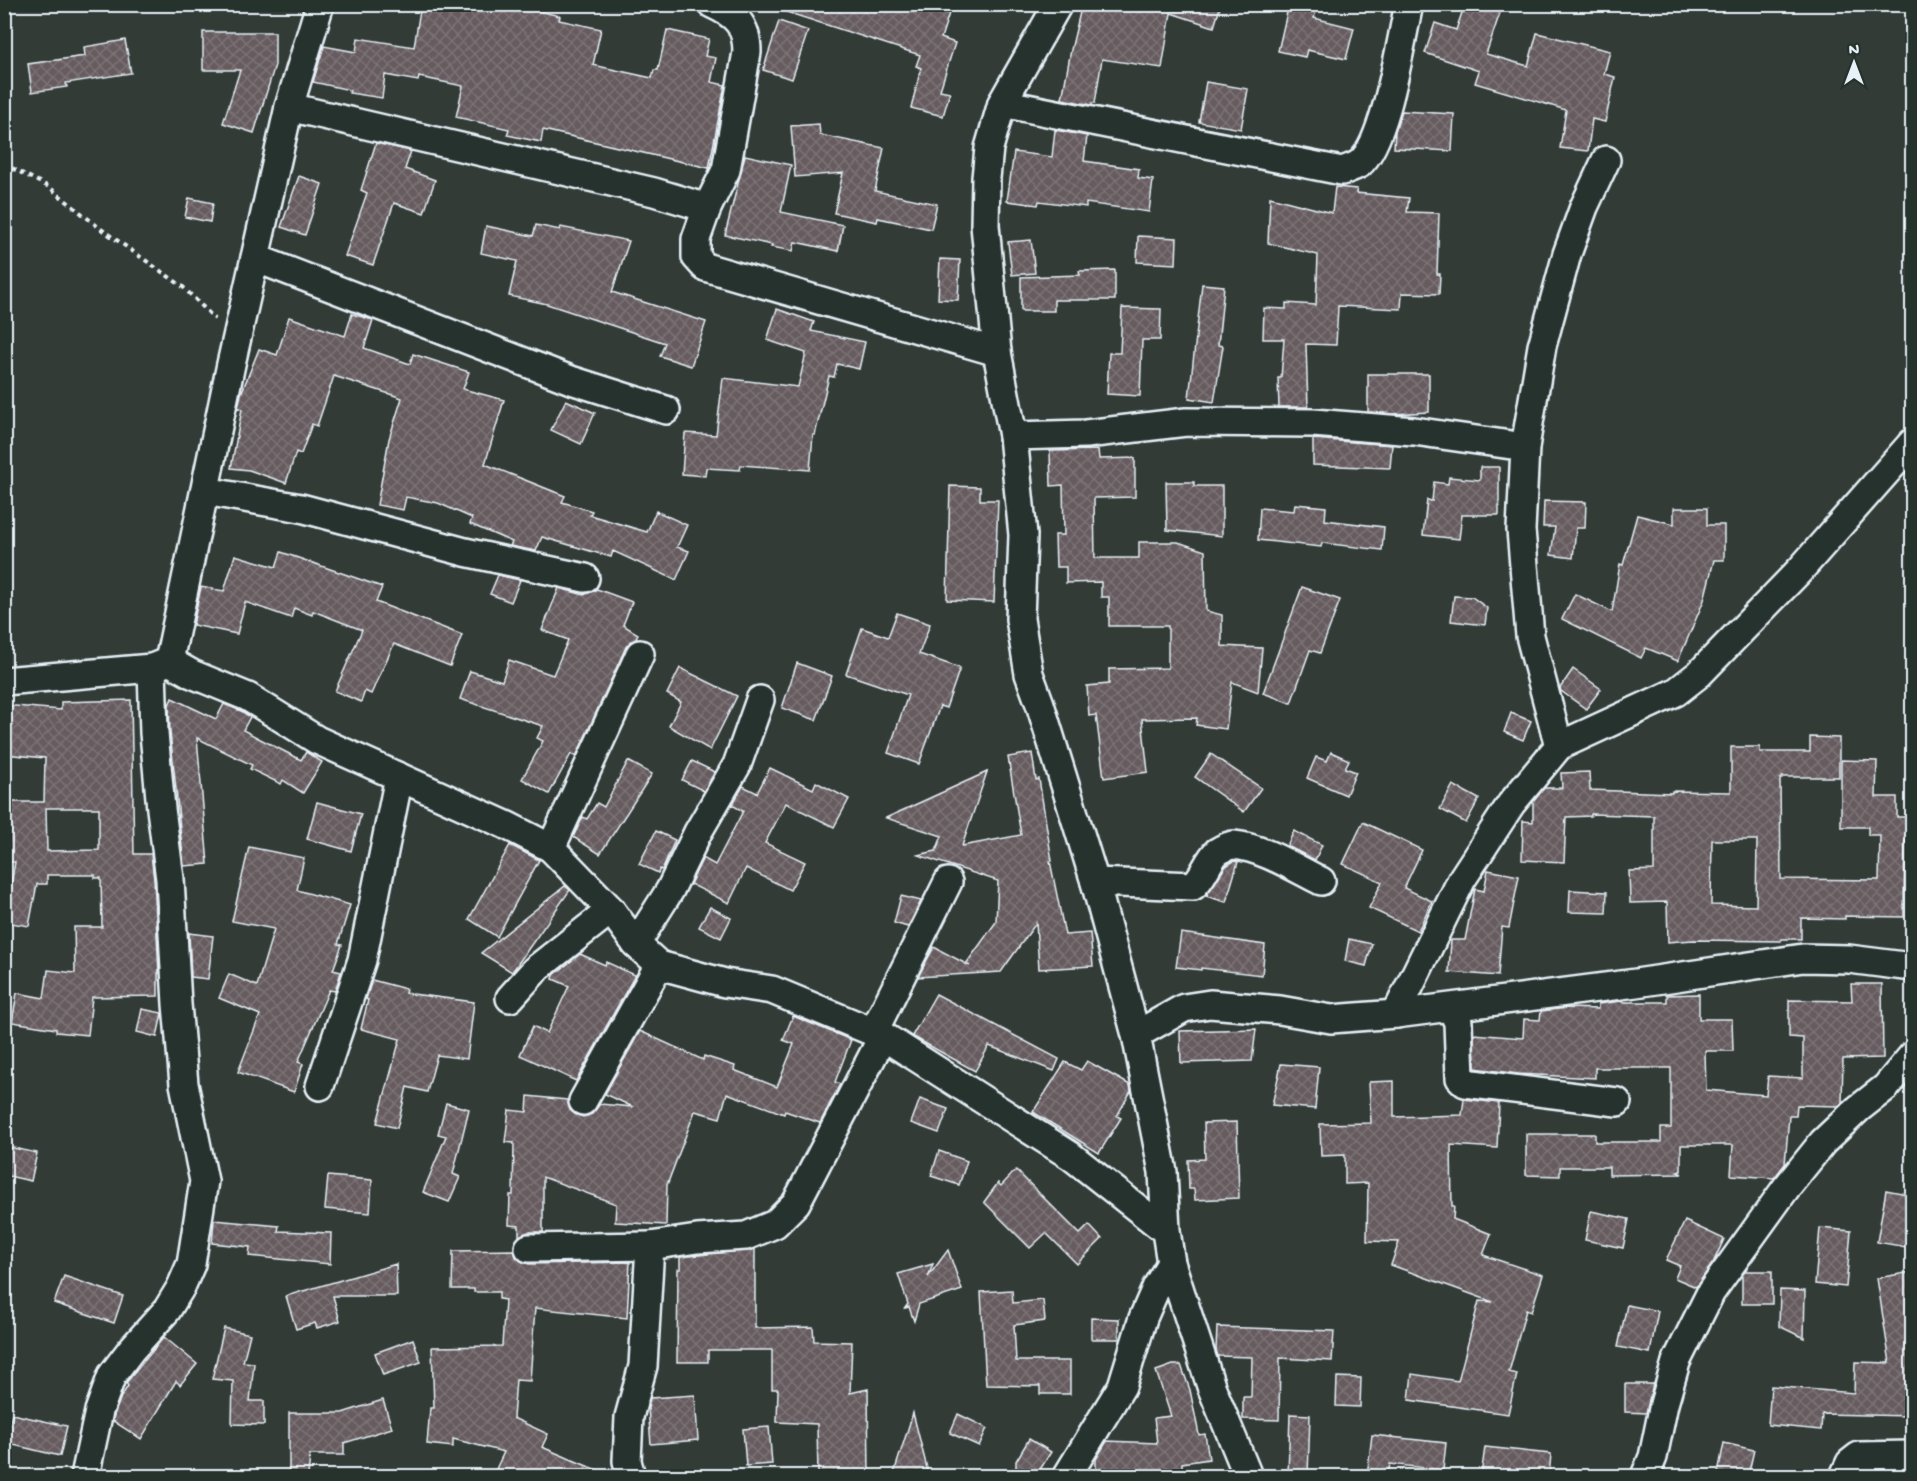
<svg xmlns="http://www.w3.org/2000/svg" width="1917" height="1481" font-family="'Gochi Hand',sans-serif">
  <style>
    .building { fill: url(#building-cross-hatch); stroke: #e8f1f8; stroke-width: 1.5; fill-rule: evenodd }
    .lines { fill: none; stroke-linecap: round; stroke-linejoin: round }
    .minor-casing { stroke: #e8f1f8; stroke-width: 32 }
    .path { stroke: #e8f1f8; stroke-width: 4; stroke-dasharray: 4.5 4.5; stroke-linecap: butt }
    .minor { stroke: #26332d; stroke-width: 27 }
  </style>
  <defs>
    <pattern id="building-cross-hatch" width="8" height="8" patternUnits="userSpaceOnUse" patternTransform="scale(1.5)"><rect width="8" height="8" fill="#665b5e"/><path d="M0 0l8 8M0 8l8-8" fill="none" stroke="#7c7376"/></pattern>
  </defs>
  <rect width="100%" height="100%" fill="#333b37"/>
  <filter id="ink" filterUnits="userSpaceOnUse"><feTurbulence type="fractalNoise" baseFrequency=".0167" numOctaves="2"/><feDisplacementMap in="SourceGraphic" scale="12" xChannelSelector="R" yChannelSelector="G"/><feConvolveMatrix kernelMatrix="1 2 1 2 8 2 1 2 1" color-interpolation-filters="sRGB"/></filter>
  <g filter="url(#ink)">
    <g class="building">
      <path d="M421 4H509L560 16 559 20 601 29 593 65 652 78 654 70H658L667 30 709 39 705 56 716 58 711 82 725 85 709 168 543 130 541 142 507 135 509 129 456 117 463 86 419 77 418 81 385 75 382 98 349 93 350 90 313 82 324 46 356 52 358 38 414 47Z"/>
      <path d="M777 4H952L941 38 955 43 940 90 950 92 943 116 911 108 921 68 916 66 920 55 777 9Z"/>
      <path d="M1082 4H1221L1214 27 1171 13 1162 68 1102 59 1095 103H1092V105L1062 99 1071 50Z"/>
      <path d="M1289 4H1318L1314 18 1354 28 1346 59 1307 50 1305 57 1278 51Z"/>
      <path d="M1465 4H1503L1486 54 1528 66 1537 33 1610 51 1604 74 1615 77 1605 122 1592 119 1588 151 1560 148 1566 110 1475 83 1479 71 1425 53 1435 23 1456 30Z"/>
      <path d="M779 21 808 31 792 79 763 70Z"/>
      <path d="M203 32H275V65L254 133 223 123 240 70H203Z"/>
      <path d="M125 40 131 73 66 83 67 87 32 92 28 64 85 56 84 47Z"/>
      <path d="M1206 82 1248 89 1241 129 1199 122Z"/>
      <path d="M1402 111 1454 114 1452 151 1394 148 1395 131Z"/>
      <path d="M819 124 820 135 884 148 875 191 937 204 931 229 878 218 877 222 834 213 843 173 795 177 791 126Z"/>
      <path d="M1055 130 1087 136 1084 161 1139 169 1138 178 1153 180 1149 212 1086 203V207L1039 201 1038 205 1007 201 1014 152 1052 157Z"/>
      <path d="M376 143 411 151 405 169 435 180 424 213 394 203 373 265 345 256 367 193 361 190Z"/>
      <path d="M745 155 791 165 781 212 843 225 838 251 795 242 793 251 771 247 772 245 725 235Z"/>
      <path d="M299 176 322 184 305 235 281 227Z"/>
      <path d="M1335 187 1357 189 1356 193 1409 198 1407 212 1439 213 1437 274H1440L1439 294 1402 293 1401 309 1338 306 1336 345 1306 344 1308 407H1279L1278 378H1281L1284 339H1263L1264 308 1286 309V303L1316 305 1318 255 1268 243 1270 197 1332 213Z"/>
      <path d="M189 198 213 203 210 222 185 217Z"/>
      <path d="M536 225 560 230 561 227 629 241 612 292 706 322 691 366 660 356 665 343 547 304 509 296 517 261 481 253 486 226 533 236Z"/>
      <path d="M1138 236 1177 238 1176 264 1137 262Z"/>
      <path d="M1031 240 1035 273 1012 275 1008 242Z"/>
      <path d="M940 259 960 260 958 300 938 299Z"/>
      <path d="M1115 270V300H1054V311H1021V277L1080 275 1079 271Z"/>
      <path d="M1202 284 1224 286 1218 345 1223 346 1214 402 1189 398Z"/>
      <path d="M1122 308 1161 309 1160 340H1142L1140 396 1107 394 1109 353H1120Z"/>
      <path d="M777 309 814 322 811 331 865 342 859 369 837 364 834 377 829 376 815 435H813L810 470 741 465 740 470 706 468 705 476 682 474 685 433 716 435 723 378 798 387 806 353 767 340Z"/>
      <path d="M352 314 373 320 364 348 410 364 413 354 469 372 463 389 504 400 485 464 565 496 562 502 592 511 590 515 647 532 656 511 687 525 677 547 689 551 676 580 613 551 611 557 542 537 536 551 510 546 512 542 470 524 472 518 438 503 406 497 403 510 377 505 389 439 402 398 334 376 317 426 312 424 301 454 296 452 286 483 249 470 231 468 242 409 238 408 241 394 259 349 277 355 289 317 345 336Z"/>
      <path d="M1368 374H1429V412L1393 414 1368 412Z"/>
      <path d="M566 400 595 413 581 444 551 430Z"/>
      <path d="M1313 439 1392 445 1390 468 1313 465Z"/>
      <path d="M1098 450 1099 459 1135 458V497L1094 498 1095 558H1139V542H1178L1205 551 1206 611 1222 615V646L1262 648 1258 692 1232 682 1226 729 1196 725 1197 718 1142 719 1148 772 1104 778 1096 715 1089 716 1087 686 1109 684V669L1168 668V626H1109V597H1101V582L1066 583V567H1056L1055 535H1064L1063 485 1051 486 1050 451Z"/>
      <path d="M1480 467H1499V515H1462L1459 539 1423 535 1427 500 1432 501 1434 482 1448 484 1449 477 1480 480Z"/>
      <path d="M1166 482H1194V486H1222V536L1167 530Z"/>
      <path d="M950 486 980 487V500H998L994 602 947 600Z"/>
      <path d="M1544 501 1586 502 1585 528H1576L1573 558 1551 555 1555 527H1543Z"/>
      <path d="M1295 504 1326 507 1325 520 1384 527 1382 550 1322 543 1321 547 1258 540 1260 508 1294 511Z"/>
      <path d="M1674 508H1707V525H1724V560H1714L1704 600 1678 661 1646 648 1641 658 1562 619 1575 594 1612 612 1620 564 1623 565 1637 515 1674 524Z"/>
      <path d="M281 552 382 587 376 602 462 635 450 666 394 644 371 694 365 691 361 702 335 691 362 630 313 611 312 615 294 608 291 618 245 602 237 634 193 625 201 587 224 591 235 555 276 567Z"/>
      <path d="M498 575 520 580 511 602 490 594Z"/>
      <path d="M1302 587 1340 600 1320 653 1310 650 1291 703 1263 693Z"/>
      <path d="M559 588 584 595 597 589 632 602 623 625 638 634 636 639 630 642 626 647 576 757 571 754 549 794 522 779 543 741 537 738 543 726 460 699 470 671 502 681 509 660 553 675 568 640 542 630Z"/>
      <path d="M1454 596 1472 597 1487 608 1485 625 1451 621Z"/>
      <path d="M897 613 930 624 919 654 960 668 946 708 940 706 919 764 888 753 908 695 846 674 862 628 888 637Z"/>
      <path d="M797 663 832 676 816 720 782 708Z"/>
      <path d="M680 668 737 696 710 750 669 726 681 702 667 694Z"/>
      <path d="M1573 669 1601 689 1586 709 1561 691 1560 688Z"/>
      <path d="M172 698 216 719 224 704 241 711 250 717 243 730 301 760 306 752 322 762 303 793 283 780 281 784 250 769 252 765 197 738 208 864 184 866 170 732 169 705Z"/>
      <path d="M131 700 134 854H151L154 880 159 973H158V996L92 997 88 1035 56 1032V1029L12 1022 17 993 44 998 48 970 75 973 74 927H102L101 878H95V875H47V884H37L29 926 4 922 15 862H4V802H44L45 758 4 754V705L61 710V702ZM46 808H99V850L47 851Z"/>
      <path d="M1511 713 1531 721 1523 740 1504 732Z"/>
      <path d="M1810 737 1839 738V777H1782V779H1780L1781 879 1879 880 1880 835H1868V827H1841V760L1877 761 1876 797H1897V817H1912V841H1905L1904 917 1845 916V919L1801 918V939H1781V941L1693 940 1668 942 1667 902 1630 903 1629 871 1654 870V816L1591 814V816L1566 817 1564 862 1522 860 1523 821 1533 822V802L1544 788H1562L1561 773 1589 772 1590 790 1672 793V791L1731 792V747H1760V752H1810ZM1712 840H1757L1756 906 1711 905Z"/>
      <path d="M1331 752 1349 760 1345 768 1356 772 1346 795 1307 778 1316 757 1327 761Z"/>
      <path d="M1032 753 1036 780 1039 779 1052 861H1050L1065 935 1090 933 1093 966 1039 969 1036 923 1001 972 918 977 934 947 970 966 966 964 996 922 998 881 918 855 936 851 942 836 886 818 987 772 962 846 1021 835 1008 757Z"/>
      <path d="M1211 754 1261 788 1244 812 1195 777Z"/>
      <path d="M628 761 652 774 600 854 573 837 583 817 587 819 597 803 604 807Z"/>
      <path d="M692 761 715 772 704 791 682 780Z"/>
      <path d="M770 768 813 789 816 782 849 799 834 827 786 803 765 843 805 862 790 890 746 868 729 903 690 884 703 858 715 865 743 811 732 805 743 786 757 793Z"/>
      <path d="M1453 785 1479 799 1466 823 1440 809Z"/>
      <path d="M317 802 361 814 351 851 307 839Z"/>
      <path d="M1363 822 1422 850 1404 888 1432 901 1418 931 1369 908 1382 882 1343 864Z"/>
      <path d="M656 831 675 840 662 870 660 869 658 873 639 864Z"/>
      <path d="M1294 831 1322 845 1315 860 1287 846Z"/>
      <path d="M510 845 539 860 497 937 469 919Z"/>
      <path d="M249 847 304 858 297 890 350 905 338 944 342 945 333 970 341 972 335 991 329 990 298 1062 303 1064 294 1092 238 1072 260 1015 219 998 229 974 257 986 274 929 232 921Z"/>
      <path d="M1234 861 1238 862 1226 902 1206 896 1226 866Z"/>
      <path d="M1488 870 1519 876 1509 928 1502 927 1498 976 1449 972 1451 940H1465L1475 889 1484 891Z"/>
      <path d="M565 886 570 890 512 972 481 953Z"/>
      <path d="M1570 890 1607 892 1606 913 1569 912Z"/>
      <path d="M901 896 921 901 908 927 894 923Z"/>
      <path d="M710 907 731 918 721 938 699 927Z"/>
      <path d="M189 933 213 936 208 979 191 977Z"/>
      <path d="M1181 933 1265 945 1262 975 1201 968V970L1176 967Z"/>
      <path d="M1349 939 1372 944 1366 966 1345 961Z"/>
      <path d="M580 954 605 965 606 962 635 975 576 1081 520 1055 533 1026 547 1033 569 986 553 979 554 975Z"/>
      <path d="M372 980 406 989 405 993 474 1002 467 1059 437 1055 427 1092 407 1087 397 1128 377 1123 400 1039 361 1029 368 1000 366 999Z"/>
      <path d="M1851 984H1882L1883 1058 1843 1059 1842 1103 1838 1106 1797 1105 1796 1116H1789L1785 1164 1774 1178 1731 1175 1733 1145H1681V1171H1676L1682 1174 1609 1175V1167H1560V1176L1526 1175V1134H1595V1142H1661V1128H1671V1068H1595V1078L1518 1074 1475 1068 1474 1034 1523 1038 1524 1019 1540 1020 1541 1011 1568 1008 1598 1009V1004L1622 1001V1002H1667V995L1699 994V1019H1732L1733 1051H1705L1706 1090 1766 1095 1768 1076 1803 1078V1038L1789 1037V1000L1852 1001Z"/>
      <path d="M936 994 1059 1059 1054 1071 989 1046 975 1071 912 1036Z"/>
      <path d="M142 1009 162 1013 157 1037 137 1032Z"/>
      <path d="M793 1016 851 1040 835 1082 840 1084 820 1123 785 1111 784 1114 727 1093 720 1118 695 1111 667 1185 666 1225 615 1222 616 1204 543 1177V1232H528L519 1237V1226L509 1225 510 1195H513L514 1143 505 1142 509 1110 527 1112 528 1096 567 1100 570 1110 575 1114 583 1117 592 1114 600 1104 633 1107 605 1094 640 1031 703 1060 704 1056 735 1066 734 1070 777 1087 794 1044 783 1040Z"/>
      <path d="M1256 1029 1252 1061 1181 1063 1180 1031Z"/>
      <path d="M1087 1061 1130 1085 1131 1091 1117 1116 1121 1118 1099 1153 1033 1112 1065 1062 1081 1070Z"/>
      <path d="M1281 1064 1319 1067 1315 1109 1272 1105Z"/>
      <path d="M1394 1081V1117L1462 1115 1464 1099 1499 1103 1497 1148 1451 1145 1452 1206H1454L1453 1219 1491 1234 1483 1255 1543 1275 1531 1312 1526 1310 1509 1372 1517 1374 1508 1414 1409 1400 1412 1374 1458 1381 1479 1301 1493 1302 1391 1265 1399 1242 1367 1241 1368 1183 1345 1184V1155L1321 1156 1320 1124 1371 1123 1369 1082Z"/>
      <path d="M920 1099 948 1109 939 1133 911 1123Z"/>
      <path d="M446 1103 469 1109 453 1174 460 1177 449 1202 423 1192 446 1136 438 1134Z"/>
      <path d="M1237 1122 1239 1198 1195 1200 1194 1189H1189L1188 1160 1205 1159 1204 1123Z"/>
      <path d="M4 1146 37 1153 31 1181 4 1175Z"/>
      <path d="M939 1151 967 1161 959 1185 931 1176Z"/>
      <path d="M1016 1170 1080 1234 1089 1225 1102 1239 1077 1264 1046 1233 1030 1248 984 1202 998 1183 1001 1186Z"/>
      <path d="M328 1176 372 1180 370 1213 325 1209Z"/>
      <path d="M1886 1190 1912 1195 1906 1247 1877 1242Z"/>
      <path d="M1591 1211 1629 1219 1623 1248 1585 1240Z"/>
      <path d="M214 1220 279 1226 278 1231 331 1233 330 1264 249 1256 250 1247 212 1243Z"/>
      <path d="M1685 1221 1724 1239 1713 1263 1696 1287 1675 1278 1680 1266 1666 1260Z"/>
      <path d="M1820 1228 1851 1231 1846 1287 1815 1284Z"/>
      <path d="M755 1249V1328L813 1327 814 1341 852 1342 850 1393 868 1389 869 1476H818L817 1424 777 1422 778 1389H772V1350H708V1362H677L678 1269H680V1257Z"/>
      <path d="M514 1250 516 1257 521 1261 529 1264 630 1262 627 1318 535 1308 530 1381 516 1380 513 1418 548 1434 542 1447 611 1476H512L496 1469 504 1452 453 1439V1447L427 1444 430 1408H434L432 1347 502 1346 505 1300 499 1299V1292H474V1289H452L453 1251Z"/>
      <path d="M948 1250 962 1290 919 1304 914 1321 909 1307 905 1308 908 1304 898 1274 933 1264 928 1277Z"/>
      <path d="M396 1264 397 1296H333L340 1321 317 1328 315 1323 296 1329 286 1296Z"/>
      <path d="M1746 1271H1772V1304H1742V1275Z"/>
      <path d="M1912 1272V1416L1822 1414 1821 1430 1768 1425 1771 1386 1854 1393 1855 1362 1890 1363 1877 1278Z"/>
      <path d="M64 1276 123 1296 114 1323 54 1303Z"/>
      <path d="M1012 1290 1013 1303 1043 1300 1045 1321 1014 1325 1016 1361H1070V1394H1040V1386L986 1385 981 1292Z"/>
      <path d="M1780 1290 1805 1291 1804 1338 1779 1326Z"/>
      <path d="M1627 1305 1658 1311 1650 1353 1618 1347Z"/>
      <path d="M1091 1318 1119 1319V1339H1091Z"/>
      <path d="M1217 1327 1334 1331 1332 1361 1280 1358 1279 1420 1243 1419V1397H1251L1252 1357 1218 1356 1216 1350Z"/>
      <path d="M224 1328 250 1334 243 1362 254 1363 250 1401H264V1425L232 1424 233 1381 212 1379Z"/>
      <path d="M164 1337 197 1364 180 1385 176 1381 141 1439 113 1421 114 1415 121 1397 128 1386 126 1383Z"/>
      <path d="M413 1339 421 1362 383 1375 375 1353Z"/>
      <path d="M1173 1365H1181L1190 1390 1199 1435 1205 1434 1209 1459 1182 1463V1476H1096V1459L1107 1441 1157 1443 1154 1418 1171 1416 1156 1371Z"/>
      <path d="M1337 1377 1361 1378 1360 1407 1336 1406Z"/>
      <path d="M1625 1384H1653L1646 1413 1625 1412Z"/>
      <path d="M695 1395 698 1440 651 1444 648 1408 650 1398Z"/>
      <path d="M383 1400 392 1428 344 1443V1455H310L308 1476H289V1413H342Z"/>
      <path d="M913 1413 929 1476H893Z"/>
      <path d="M12 1414 67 1426 60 1456 5 1443Z"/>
      <path d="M958 1414 987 1428 979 1446 950 1433Z"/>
      <path d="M1290 1414 1310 1415 1308 1476H1288Z"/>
      <path d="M769 1427 772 1464 746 1466 743 1429Z"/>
      <path d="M1372 1435 1446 1443 1443 1470 1390 1464 1388 1476H1367Z"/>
      <path d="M1029 1439 1051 1452 1036 1476H1028L1016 1469V1461Z"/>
      <path d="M1724 1443 1754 1450 1748 1476H1735L1718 1473Z"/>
      <path d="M1485 1447 1551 1454 1549 1476H1481Z"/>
    </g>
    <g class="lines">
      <defs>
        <g id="minor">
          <path d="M1058 4 1002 103 989 148 986 178 985 225 997 352 1013 436 1023 535 1020 619 1029 674 1040 704 1095 882 1136 1035 1163 1172 1166 1231 1171 1263 1211 1386 1248 1476"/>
          <path d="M1002 103 1342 171C1347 169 1354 167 1359 164 1386 143 1401 40 1409 4"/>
          <path d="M289 107 654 192 707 208 696 239V257L705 267 997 352"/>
          <path d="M707 208 726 170 747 52C747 25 736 15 712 4"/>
          <path d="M255 258 571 380 666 410"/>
          <path d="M1013 436 1086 434 1186 422 1313 423 1414 431 1525 447"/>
          <path d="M205 491 301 508 465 552 585 578"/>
          <path d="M169 661 231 364 289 107 320 4"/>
          <path d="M4 681 152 668 169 661 192 674 248 697 317 740 506 825 551 848 611 910 636 944 659 965 725 983 772 990 883 1036 1071 1156 1166 1231"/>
          <path d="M1559 746 1530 636 1521 530 1525 447 1542 346 1567 254 1584 207 1606 160"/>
          <path d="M551 848 640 654"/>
          <path d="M1095 882 1193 886C1204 877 1207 862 1217 852 1222 849 1229 845 1234 845 1261 847 1297 869 1321 881"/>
          <path d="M636 944 670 890 698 832 737 765 760 700"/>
          <path d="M510 998 536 969 611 910"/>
          <path d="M1451 1008 1458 1022 1460 1078 1465 1083 1617 1102"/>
          <path d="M1396 1014 1462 879 1511 804 1559 746 1676 692 1699 674 1800 570 1912 443"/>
          <path d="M874 1031 948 882"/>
          <path d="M1136 1035 1184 1008 1210 1004 1280 1010 1331 1019 1396 1014 1636 983 1803 958 1849 959 1912 967"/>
          <path d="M320 1086 362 960 399 777"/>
          <path d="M583 1101 659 965"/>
          <path d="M529 1248 650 1246"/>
          <path d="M85 1476 99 1411 112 1375 131 1350 167 1310 181 1287 191 1264 204 1181 184 1084 177 1004 170 879 161 809 154 733 152 668"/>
          <path d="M631 1476 627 1461 629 1417 643 1366 650 1246 697 1239 746 1236 775 1224 796 1203 883 1036"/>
          <path d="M1067 1476 1122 1386 1143 1318 1156 1288 1171 1263"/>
          <path d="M1645 1476 1653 1457 1664 1404 1676 1362 1711 1292 1786 1188 1823 1142 1858 1109 1886 1087 1912 1056"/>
          <path d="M1844 1476 1850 1463 1859 1456 1912 1455"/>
        </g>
      </defs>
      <use href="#minor" class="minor-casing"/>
      <path class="path" d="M4 164 49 187 101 229 182 286 215 319"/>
      <use href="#minor" class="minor"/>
    </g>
  </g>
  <rect width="1917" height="1481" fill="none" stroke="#26332d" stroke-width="24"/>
  <rect x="12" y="12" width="1893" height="1457" fill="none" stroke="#e8f1f8" stroke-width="2" filter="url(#ink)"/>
  <g transform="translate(1854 63)" stroke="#26332d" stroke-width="4.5" paint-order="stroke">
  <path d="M0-4.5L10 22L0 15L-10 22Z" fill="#e8f1f8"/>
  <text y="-9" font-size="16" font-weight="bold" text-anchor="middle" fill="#e8f1f8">N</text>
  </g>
</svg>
